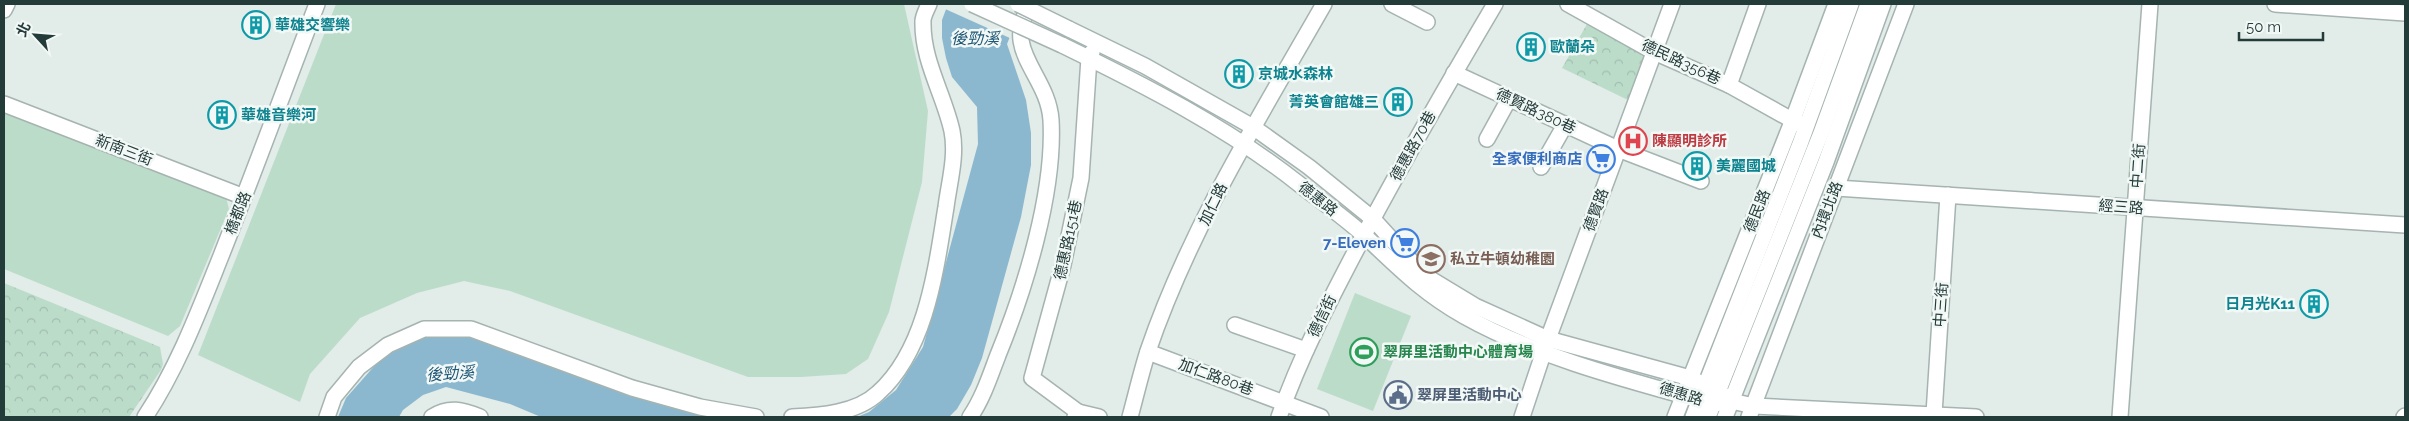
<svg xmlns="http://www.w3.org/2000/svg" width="2409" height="421" font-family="Raleway,'Noto Sans TC',sans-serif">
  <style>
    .green { fill: #bcdcca }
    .forest { fill: url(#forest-crowns) }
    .water { fill: #8cb8cf }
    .pier { fill: #e2ece9 }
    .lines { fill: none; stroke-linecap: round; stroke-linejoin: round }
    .minor-casing { stroke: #a5b4b1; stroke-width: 18 }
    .minor { stroke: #fff; stroke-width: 15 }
    .minor-bridge-casing { stroke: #a5b4b1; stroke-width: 18; stroke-linecap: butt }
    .minor-bridge { stroke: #fff; stroke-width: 15 }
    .labels { text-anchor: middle; stroke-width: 5; stroke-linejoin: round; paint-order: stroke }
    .culture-label { font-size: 15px; font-weight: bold; fill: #0d838f; stroke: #f2f8f6; text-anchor: start }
    .street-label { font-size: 15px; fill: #233c3a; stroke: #f2f8f6 }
    .health-label { font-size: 15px; font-weight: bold; fill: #be3a42; stroke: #f2f8f6; text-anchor: start }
    .shop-label { font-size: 15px; font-weight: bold; fill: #366cbe; stroke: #f2f8f6; text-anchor: end }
    .education-label { font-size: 15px; font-weight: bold; fill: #785e54; stroke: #f2f8f6; text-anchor: start }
    .leisure-label { font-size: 15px; font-weight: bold; fill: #27864d; stroke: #f2f8f6; text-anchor: start }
    .service-label { font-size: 15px; font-weight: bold; fill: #4e5e75; stroke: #f2f8f6; text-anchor: start }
    .water-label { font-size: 16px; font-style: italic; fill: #1f5776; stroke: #f2f8f6 }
  </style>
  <defs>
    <pattern id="forest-crowns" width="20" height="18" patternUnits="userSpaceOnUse" patternTransform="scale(1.25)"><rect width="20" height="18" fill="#bcdcca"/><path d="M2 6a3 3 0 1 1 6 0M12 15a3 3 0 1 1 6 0" fill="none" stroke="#a1beae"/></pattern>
  </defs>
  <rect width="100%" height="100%" fill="#e2ece9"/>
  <g class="green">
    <path d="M336 4H904L928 111 922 182 889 312 868 359 846 374 801 377H748L510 291 464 281 417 293 360 318 310 374 300 402 198 355Z"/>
    <path d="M4 112 226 197 229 209 180 326 168 336 4 269Z"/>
    <path d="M1355 293 1411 316 1373 411 1317 389Z"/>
  </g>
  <g class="forest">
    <path d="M1587 24 1651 55 1632 102 1562 68Z"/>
    <path d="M4 283 160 347 163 364 161 370 129 417H4Z"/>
  </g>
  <g class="water">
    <path d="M948 4H1023L1007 44 1026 100 1031 133V165L1021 217 982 358 971 385 957 409 949 417H857L869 412 896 390 923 347 978 144 977 107 952 77 946 58 942 38V20Z"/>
    <path d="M432 332 477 334 720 417H541L510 404 446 387 423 395 403 410 399 417H338L346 398 385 354Z"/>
  </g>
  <path class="pier" d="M945 4H1025L1012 39 943 8Z"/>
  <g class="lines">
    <defs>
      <g id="minor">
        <path d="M1392 4 1427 22"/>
        <path d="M1568 4 1654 52 1729 85 1801 125"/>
        <path d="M2275 4 2405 13"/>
        <path d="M4 10 7 4"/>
        <path d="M1069 29 1145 66 1253 127 1309 167 1373 219 1413 263 1432 280 1475 306 1548 339 1690 378 1718 391 1731 401"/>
        <path d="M1062 45C1144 85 1227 127 1299 184 1321 201 1344 217 1365 236 1399 268 1422 292 1464 316 1539 358 1631 381 1714 404L1731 401 1754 406 1976 417"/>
        <path d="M1454 73 1618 149 1701 181"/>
        <path d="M1729 85 1758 4"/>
        <path d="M4 104 244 197"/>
        <path d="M1487 139 1509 99"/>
        <path d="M1541 167 1565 125"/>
        <path d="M1836 188 2405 225"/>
        <path d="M1235 325 1306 350"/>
        <path d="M1148 352 1321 417"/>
        <path d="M1078 412 1032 378 1063 265 1081 178 1089 58 1092 52"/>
        <path d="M1934 414 1948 195"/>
        <path d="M145 417C178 367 199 311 221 256 254 172 285 88 317 4"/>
        <path d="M327 417 334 397 359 367 388 345 424 329H471L632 388 700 407 756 417"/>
        <path d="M432 417C449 406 463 410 480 417"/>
        <path d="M792 417C820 416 857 413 878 393 927 349 936 268 946 207 949 183 957 156 952 131 944 94 922 61 923 21 923 16 927 9 929 4"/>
        <path d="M970 417C983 398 990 376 998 355 1025 289 1055 192 1051 120 1048 74 1000 50 1031 4"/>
        <path d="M1075 417 1078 412 1099 417"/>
        <path d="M1130 417C1136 395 1141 373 1148 351 1190 228 1260 116 1324 4"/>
        <path d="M1279 417C1301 354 1333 294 1364 235 1406 157 1450 80 1495 4"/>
        <path d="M1522 417 1548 339 1672 4"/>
        <path d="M1675 417 1792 122 1836 4"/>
        <path d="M1693 417 1800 144 1851 4"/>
        <path d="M1708 417 1821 133 1868 4"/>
        <path d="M1725 417 1826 162 1883 4"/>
        <path d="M1749 417 1906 4"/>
        <path d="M2120 417 2150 4"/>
        <path d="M2404 417 2405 416"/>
      </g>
    </defs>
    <use href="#minor" class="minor-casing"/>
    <use href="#minor" class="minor"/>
    <defs>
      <g id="minor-bridge">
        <path d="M972 4 1062 45"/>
        <path d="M1018 4 1069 29"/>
      </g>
    </defs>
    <use href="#minor-bridge" class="minor-bridge-casing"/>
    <use href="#minor-bridge" class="minor-bridge"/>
  </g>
  <defs>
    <symbol id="building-ring" viewBox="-11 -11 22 22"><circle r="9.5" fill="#f2f8f6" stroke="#0f9aa8" stroke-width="1.5"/><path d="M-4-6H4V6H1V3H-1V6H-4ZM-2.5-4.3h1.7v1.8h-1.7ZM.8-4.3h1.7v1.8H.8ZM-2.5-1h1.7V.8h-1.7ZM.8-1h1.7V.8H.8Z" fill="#0f9aa8"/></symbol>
    <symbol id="hospital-ring" viewBox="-11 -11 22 22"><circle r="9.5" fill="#f2f8f6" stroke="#e0444e" stroke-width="1.5"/><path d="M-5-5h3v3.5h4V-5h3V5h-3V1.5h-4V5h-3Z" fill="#e0444e"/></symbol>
    <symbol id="supermarket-ring" viewBox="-11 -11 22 22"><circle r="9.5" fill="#f2f8f6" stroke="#3f7fe0" stroke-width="1.5"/><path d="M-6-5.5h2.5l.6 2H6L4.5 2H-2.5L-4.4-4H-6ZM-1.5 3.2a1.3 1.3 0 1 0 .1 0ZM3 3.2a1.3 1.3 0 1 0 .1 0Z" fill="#3f7fe0"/></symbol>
    <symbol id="school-ring" viewBox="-11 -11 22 22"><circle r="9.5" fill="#f2f8f6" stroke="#8d6e63" stroke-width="1.5"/><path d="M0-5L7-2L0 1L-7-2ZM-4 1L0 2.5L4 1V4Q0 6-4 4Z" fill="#8d6e63"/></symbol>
    <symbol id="stadium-ring" viewBox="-11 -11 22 22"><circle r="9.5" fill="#f2f8f6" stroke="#2e9e5b" stroke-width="1.5"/><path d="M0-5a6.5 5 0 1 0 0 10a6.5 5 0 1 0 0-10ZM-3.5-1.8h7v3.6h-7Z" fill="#2e9e5b"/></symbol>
    <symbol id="civic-ring" viewBox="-11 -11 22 22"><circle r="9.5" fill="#f2f8f6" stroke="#5c6f8a" stroke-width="1.5"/><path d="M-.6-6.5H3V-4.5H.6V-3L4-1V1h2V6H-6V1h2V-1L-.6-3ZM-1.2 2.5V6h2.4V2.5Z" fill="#5c6f8a"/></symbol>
  </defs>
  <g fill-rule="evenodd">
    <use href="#building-ring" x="240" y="9" width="32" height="32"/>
    <use href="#building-ring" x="1515" y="31" width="32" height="32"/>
    <use href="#building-ring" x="1223" y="58" width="32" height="32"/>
    <use href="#building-ring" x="1382" y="86" width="32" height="32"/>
    <use href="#building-ring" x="206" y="99" width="32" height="32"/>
    <use href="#hospital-ring" x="1617" y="125" width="32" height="32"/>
    <use href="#supermarket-ring" x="1585" y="143" width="32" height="32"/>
    <use href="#building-ring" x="1681" y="150" width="32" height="32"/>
    <use href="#supermarket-ring" x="1389" y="227" width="32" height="32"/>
    <use href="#school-ring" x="1415" y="243" width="32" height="32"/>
    <use href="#building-ring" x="2298" y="288" width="32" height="32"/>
    <use href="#stadium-ring" x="1348" y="336" width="32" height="32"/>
    <use href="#civic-ring" x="1382" y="379" width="32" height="32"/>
  </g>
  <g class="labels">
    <g class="culture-label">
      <text x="275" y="30">華雄交響樂</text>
      <text x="1550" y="52">歐蘭朵</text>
      <text x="1258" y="79">京城水森林</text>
      <text x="1379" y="107" text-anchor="end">菁英會館雄三</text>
      <text x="241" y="120">華雄音樂河</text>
      <text x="1716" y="171">美麗國城</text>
      <text x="2295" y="309" text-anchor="end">日月光K11</text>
    </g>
    <g class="street-label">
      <text transform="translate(1681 62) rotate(25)" y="5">德民路356巷</text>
      <text transform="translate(1536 111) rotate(25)" y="5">德賢路380巷</text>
      <text transform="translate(1413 146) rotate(-61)" y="5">德惠路70巷</text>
      <text transform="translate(124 150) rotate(21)" y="5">新南三街</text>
      <text transform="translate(2138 166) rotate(-86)" y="5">中二街</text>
      <text transform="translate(1318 199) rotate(38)" y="5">德惠路</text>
      <text transform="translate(1213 204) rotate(-64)" y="5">加仁路</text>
      <text transform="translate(2121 207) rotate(4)" y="5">經三路</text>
      <text transform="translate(1596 210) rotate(-70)" y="5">德賢路</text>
      <text transform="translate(1827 210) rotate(-69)" y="5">內環北路</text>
      <text transform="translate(1757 211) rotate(-68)" y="5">德民路</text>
      <text transform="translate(238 213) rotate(-68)" y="5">橋都路</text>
      <text transform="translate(1068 240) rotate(-78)" y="5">德惠路151巷</text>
      <text transform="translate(1941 305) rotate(-86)" y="5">中三街</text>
      <text transform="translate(1322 316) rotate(-64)" y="5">德信街</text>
      <text transform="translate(1216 377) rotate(20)" y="5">加仁路80巷</text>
      <text transform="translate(1681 394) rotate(17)" y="5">德惠路</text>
    </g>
    <g class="health-label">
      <text x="1652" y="146">陳顯明診所</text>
    </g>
    <g class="shop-label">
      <text x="1582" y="164">全家便利商店</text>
      <text x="1386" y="248">7-Eleven</text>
    </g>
    <g class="education-label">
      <text x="1450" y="264">私立牛頓幼稚園</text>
    </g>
    <g class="leisure-label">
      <text x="1383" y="357">翠屏里活動中心體育場</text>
    </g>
    <g class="service-label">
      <text x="1417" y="400">翠屏里活動中心</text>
    </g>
    <g class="water-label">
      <text x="975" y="44">後勁溪</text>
      <text transform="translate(450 373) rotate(-4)" y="6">後勁溪</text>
    </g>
  </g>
  <rect width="2409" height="421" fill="none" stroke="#233c3a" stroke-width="10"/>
  <g transform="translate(35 35) rotate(296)" stroke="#f2f8f6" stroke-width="4" paint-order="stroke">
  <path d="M0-4L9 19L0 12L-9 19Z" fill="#233c3a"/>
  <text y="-8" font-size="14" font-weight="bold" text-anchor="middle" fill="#233c3a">北</text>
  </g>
  <path d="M2239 32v8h84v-8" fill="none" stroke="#233c3a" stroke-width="2.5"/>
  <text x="2246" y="32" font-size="15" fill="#233c3a" stroke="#f2f8f6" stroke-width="4" paint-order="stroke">50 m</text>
</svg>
